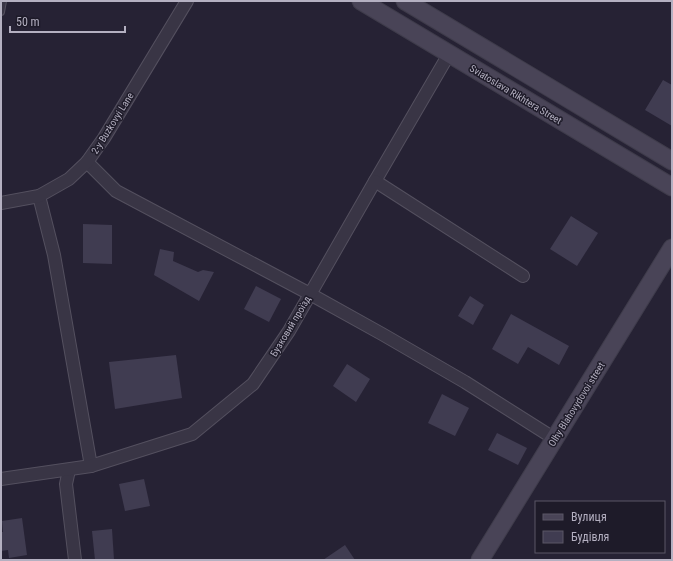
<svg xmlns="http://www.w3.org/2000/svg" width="673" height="561" font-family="'Roboto Condensed',sans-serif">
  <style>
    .building { fill: #403c51 }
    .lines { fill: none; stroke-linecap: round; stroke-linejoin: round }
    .lane-casing { stroke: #54505f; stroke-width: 8 }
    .street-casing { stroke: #54505f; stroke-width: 14 }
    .secondary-casing { stroke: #3f3c4b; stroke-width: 19 }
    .lane { stroke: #393545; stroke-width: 6 }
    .street { stroke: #393545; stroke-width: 12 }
    .secondary { stroke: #494457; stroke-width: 17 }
    .labels { text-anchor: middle; stroke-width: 3; stroke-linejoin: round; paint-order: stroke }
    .street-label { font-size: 10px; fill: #b4b0c1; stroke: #1e1b29 }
  </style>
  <rect width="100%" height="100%" fill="#262234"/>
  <g class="building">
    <path d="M663 80 672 85V126L645 110Z"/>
    <path d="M571 216 598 233 577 266 550 249Z"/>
    <path d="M83 224 112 225V264L83 263Z"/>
    <path d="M160 249 174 252 173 261 198 272 203 270 214 272 199 301 154 275Z"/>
    <path d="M256 286 281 299 269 322 244 309Z"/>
    <path d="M470 296 484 305 473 325 458 316Z"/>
    <path d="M511 314 569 346 559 365 528 347 518 364 492 349Z"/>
    <path d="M176 355 182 398 115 409 109 362Z"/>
    <path d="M347 364 370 379 356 402 333 386Z"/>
    <path d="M442 394 469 408 455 436 428 423Z"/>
    <path d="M497 433 527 448 518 465 488 450Z"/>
    <path d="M144 479 150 506 125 511 119 484Z"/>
    <path d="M22 518 27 555 9 558 8 550 1 551V532H3L2 521Z"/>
    <path d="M112 529 114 560H95L92 531Z"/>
    <path d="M345 545 355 560H323Z"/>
  </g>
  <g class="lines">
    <defs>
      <path id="lane" d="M1 12 3 1"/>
      <g id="street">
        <path d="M87 162 116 191 310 294 382 334 465 382 555 439"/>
        <path d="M375 181 449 54"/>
        <path d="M39 196 54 255 91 466"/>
        <path d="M1 203 39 196 69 179 87 162 104 138 187 1"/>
        <path d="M69 470 66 484 75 560"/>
        <path d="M1 479 91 466 192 434 253 384 289 331 375 181 523 276"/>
      </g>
      <g id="secondary">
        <path d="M361 1 672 187"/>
        <path d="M405 1 672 161"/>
        <path d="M480 560 672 248"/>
      </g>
    </defs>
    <use href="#lane" class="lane-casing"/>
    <use href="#street" class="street-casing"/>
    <use href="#secondary" class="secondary-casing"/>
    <use href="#lane" class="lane"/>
    <use href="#street" class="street"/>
    <use href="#secondary" class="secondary"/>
  </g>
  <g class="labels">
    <g class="street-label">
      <text transform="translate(516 94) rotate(31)" y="4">Sviatoslava Rikhtera Street</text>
      <text transform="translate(112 123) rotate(-58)" y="4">2-y Buzkovyi Lane</text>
      <text transform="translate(290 326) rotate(-59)" y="4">Бузковий проїзд</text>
      <text transform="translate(576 404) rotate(-58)" y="4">Olhy Blahovydovoi street</text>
    </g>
  </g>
  <rect width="673" height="561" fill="none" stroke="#b4b0c1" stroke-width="4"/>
  <rect x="535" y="501" width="130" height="52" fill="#1e1b29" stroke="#5a5766"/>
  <rect x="543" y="514" width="20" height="6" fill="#494457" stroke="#5a5766"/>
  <text x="571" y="521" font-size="12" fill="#b4b0c1">Вулиця</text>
  <rect x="543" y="531" width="20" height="12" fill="#403c51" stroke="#5a5766"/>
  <text x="571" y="541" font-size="12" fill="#b4b0c1">Будівля</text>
  <path d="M10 26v6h115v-6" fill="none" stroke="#b4b0c1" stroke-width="2"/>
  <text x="16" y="26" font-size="12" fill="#b4b0c1" stroke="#1e1b29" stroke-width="3" paint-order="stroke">50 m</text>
</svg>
